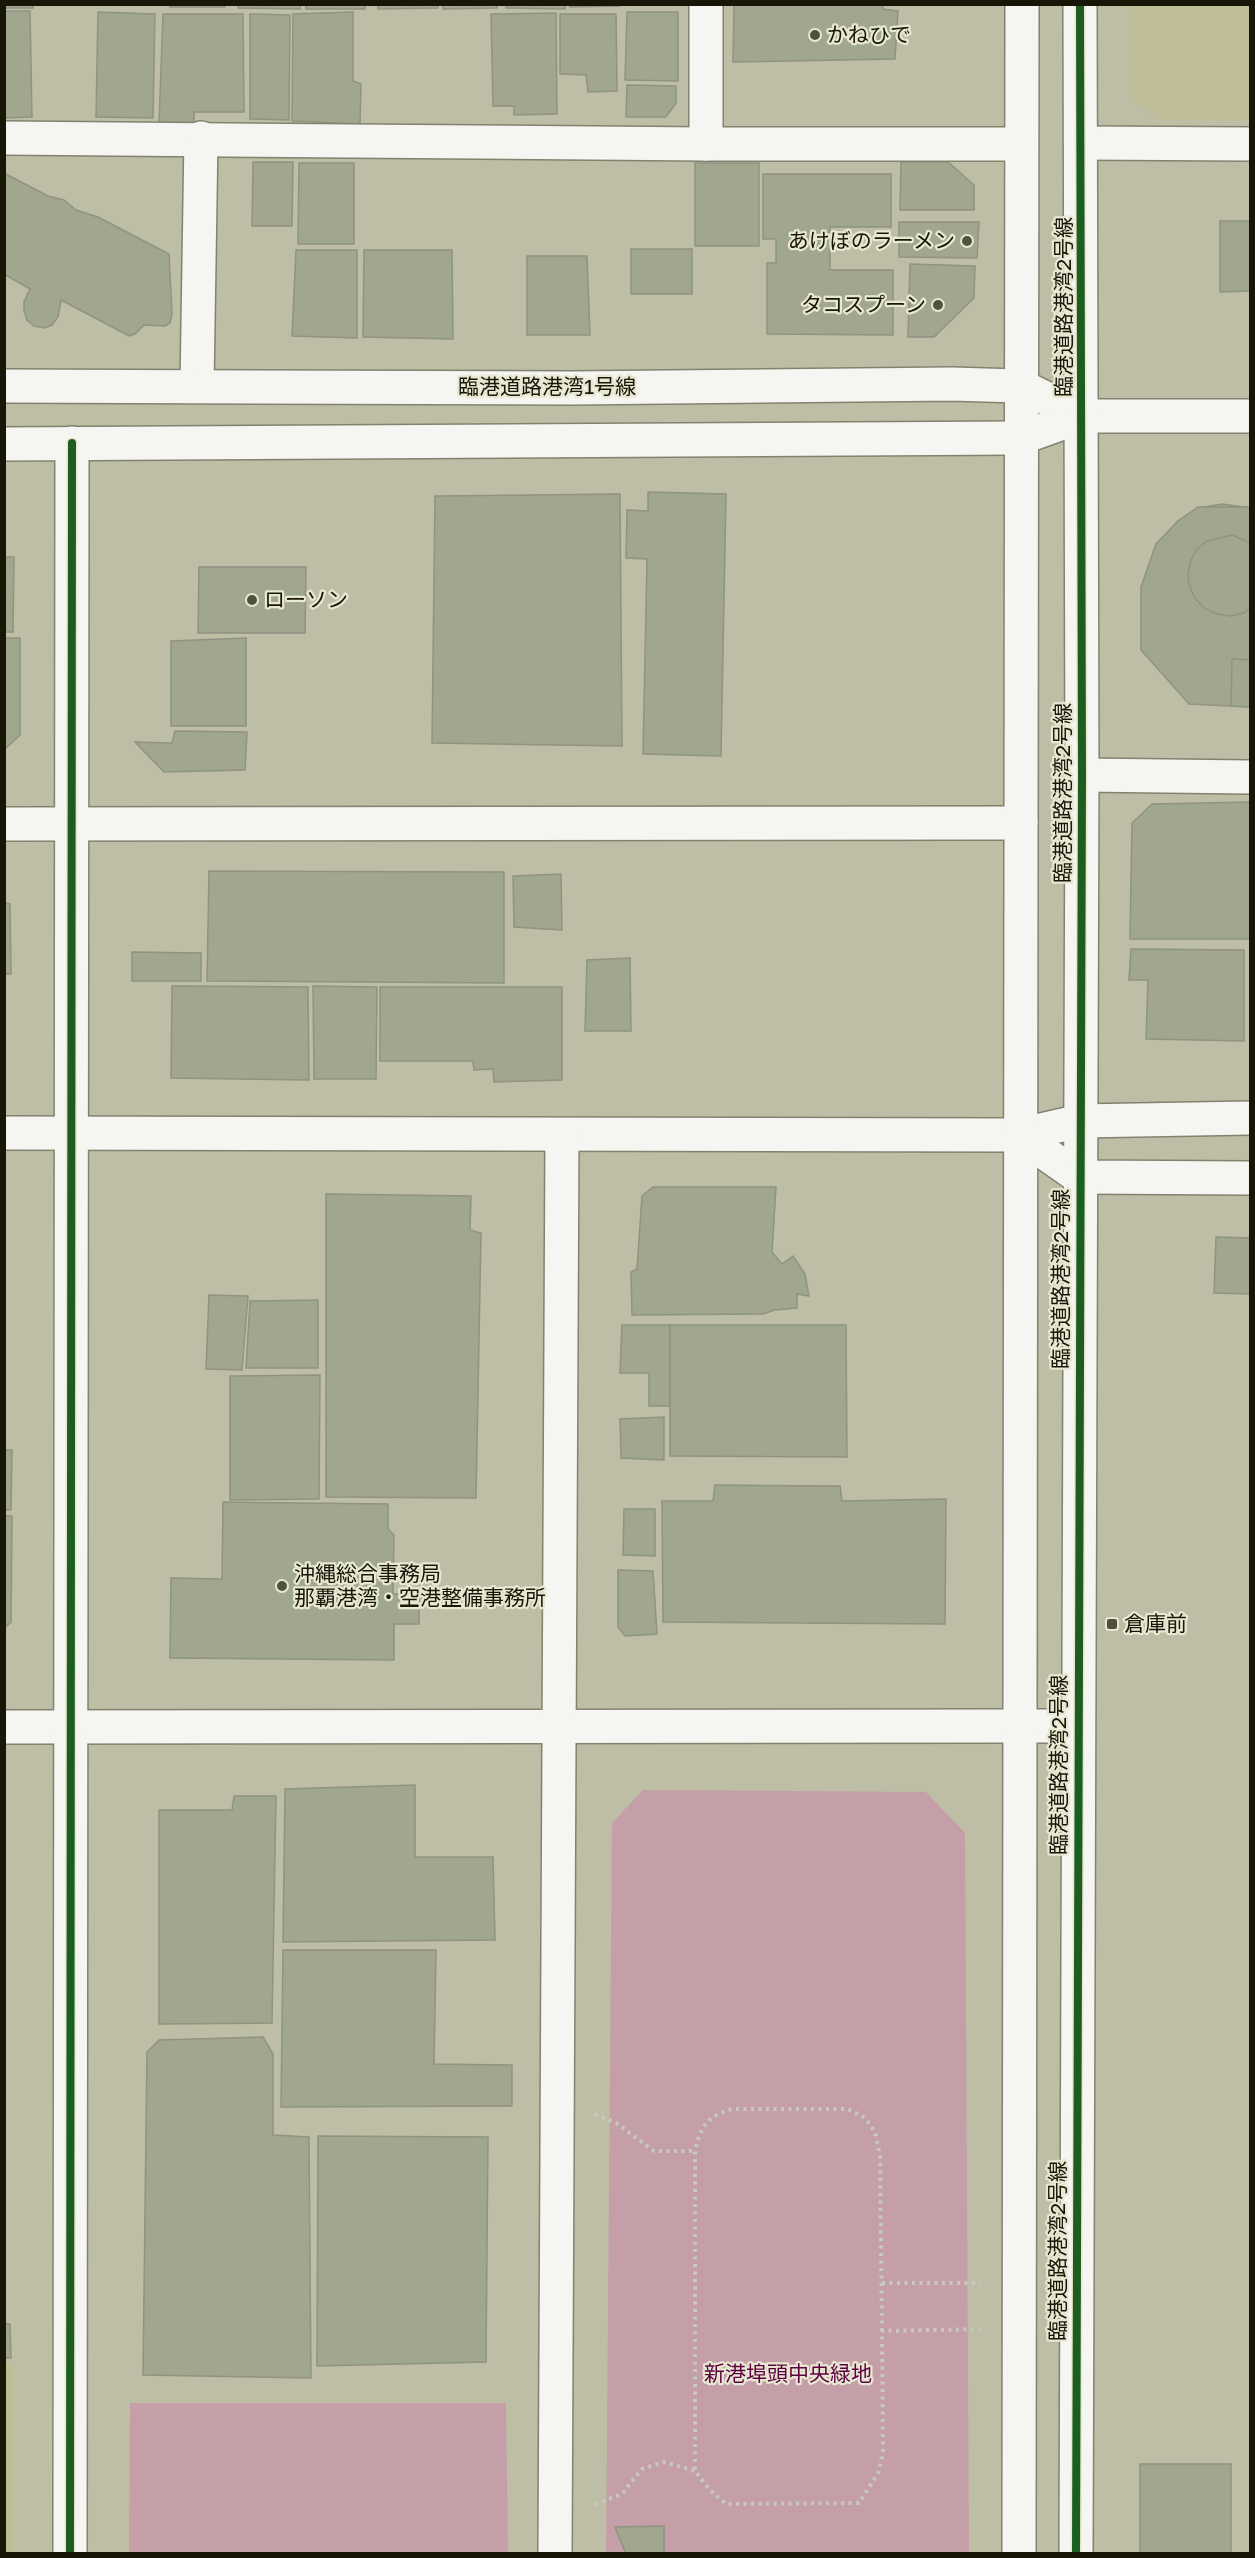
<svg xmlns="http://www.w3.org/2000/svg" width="1255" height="2558" font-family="'Golos Text','Noto Sans JP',sans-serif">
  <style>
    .built { fill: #bebd98 }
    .green { fill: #c49fa8 }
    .building { fill: #a1a68e; stroke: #909382; stroke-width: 1.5 }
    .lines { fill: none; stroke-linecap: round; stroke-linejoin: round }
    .minor-casing { stroke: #82826f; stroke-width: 36 }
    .tertiary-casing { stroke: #82826f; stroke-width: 36 }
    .path { stroke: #c8c8c0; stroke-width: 4; stroke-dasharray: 3 4.5; stroke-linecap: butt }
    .minor { stroke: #f5f5f2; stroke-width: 33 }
    .tertiary { stroke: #f5f5f2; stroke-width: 33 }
    .cycleway-casing { stroke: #e7e7d2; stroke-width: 11 }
    .cycleway { stroke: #1b5e20; stroke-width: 8 }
    .poi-dot { fill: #51513f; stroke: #e7e7d2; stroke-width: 2 }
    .labels { text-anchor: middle; stroke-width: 4.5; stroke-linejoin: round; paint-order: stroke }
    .poi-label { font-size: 21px; fill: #171607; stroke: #e7e7d2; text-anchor: start }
    .street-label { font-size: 21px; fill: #171607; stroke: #e7e7d2 }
    .park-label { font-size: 21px; fill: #5d003f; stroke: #e7e7d2 }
  </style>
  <rect width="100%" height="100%" fill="#bebea7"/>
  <g class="built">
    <path d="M1129 5H1250V120H1159L1130 98Z"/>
    <path d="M4 2365H13V2554L4 2553Z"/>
  </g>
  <g class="green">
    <path d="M643 1790 926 1792 965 1833 969 2553 606 2554 612 1823Z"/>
    <path d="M130 2403H506L508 2553H129Z"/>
  </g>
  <g class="building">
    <rect x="4" y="4" width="29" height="4"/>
    <rect x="170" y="4" width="55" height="3"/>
    <path d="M238 4H300V9L238 8Z"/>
    <rect x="306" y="4" width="59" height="5"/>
    <path d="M378 4H438V8L378 9Z"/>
    <path d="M443 4H497V8L443 9Z"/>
    <path d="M506 4H565V9L506 8Z"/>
    <path d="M570 4H620V6L570 7Z"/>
    <path d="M734 4H883V9L898 11 895 59 733 62Z"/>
    <path d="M4 11H30L32 117 5 118Z"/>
    <path d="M98 12 155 14 153 118 96 117Z"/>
    <path d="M353 12V81L361 84 360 124 292 121 293 14Z"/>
    <path d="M627 12H678V81L625 80Z"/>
    <path d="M556 13 557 114 514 115V106H493L491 14Z"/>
    <path d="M163 14H243L244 112H194V126L159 124Z"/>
    <path d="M250 14 290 15 289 120 250 119Z"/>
    <path d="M560 14H616L617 91 588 92 586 75 560 74Z"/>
    <path d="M627 85 676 86V103L666 117H626Z"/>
    <path d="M253 162H293L292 226H252Z"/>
    <path d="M901 162H948L974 185V210H900Z"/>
    <path d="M299 163H354V244H298Z"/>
    <rect x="695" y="163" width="64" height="83"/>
    <path d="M4 173 48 196 64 200 76 210 98 217 169 254 172 314 170 323 165 326 144 325 135 334 129 336 61 300 58 317 52 325 44 328 34 326 27 320 24 311V302L30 289 4 274Z"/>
    <path d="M763 174H891V227H830V270H893V335L767 334V263H776V239H763Z"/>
    <path d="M1220 221H1250V291L1220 292Z"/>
    <path d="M899 222H979L977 258 899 257Z"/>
    <rect x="631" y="249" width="61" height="45"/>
    <path d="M296 250H357V338L292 336Z"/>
    <path d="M364 250H452L453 339 363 337Z"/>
    <path d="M527 256H587L590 335H527Z"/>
    <path d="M910 264 975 266 974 298 934 337H908Z"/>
    <path d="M648 492 726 494 721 756 643 754 647 559 626 558 627 510 648 511Z"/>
    <path d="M620 494 622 746 432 743 435 496Z"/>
    <path d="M1222 504 1250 508V647L1241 651 1217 652 1193 645 1173 631 1159 611 1152 588 1153 563 1162 540 1178 521 1199 508Z"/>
    <path d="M1198 507H1250V707L1189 704 1141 650V587L1156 544 1178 521Z"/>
    <path d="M1232 535 1250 543V608L1244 613 1231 616 1217 614 1204 608 1195 598 1189 585 1188 573 1191 560 1197 549 1207 541Z"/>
    <path d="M4 557H14L13 632H4Z"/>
    <path d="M199 567H306L305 633H198Z"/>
    <path d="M4 638H20V735L4 750Z"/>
    <path d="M246 638V726H171V641Z"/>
    <path d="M1232 659 1250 660V707L1231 706Z"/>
    <path d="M175 731 247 732 245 770 164 772 135 742 172 743Z"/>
    <path d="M1250 802V939H1130L1132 823 1152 804Z"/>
    <path d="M209 871 504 872V983L207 981Z"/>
    <path d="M561 874 562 930 514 927 513 876Z"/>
    <path d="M4 903 10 904 11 974H4Z"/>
    <path d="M1131 949 1244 950V1041L1146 1039 1148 980H1129Z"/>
    <path d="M132 952 201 953V981H132Z"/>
    <path d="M630 958 631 1031H585L587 960Z"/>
    <path d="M172 986 308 987 309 1080 171 1078Z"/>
    <path d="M313 986 377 987 376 1079H314Z"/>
    <path d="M380 987H562V1080L494 1082 493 1069 474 1070 473 1061H380Z"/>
    <path d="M653 1187H776L772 1252 782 1264 793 1256 805 1274 809 1296 797 1294V1308L775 1310 763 1314 632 1315 631 1272 637 1269 642 1196Z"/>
    <path d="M326 1194 471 1196 470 1230 481 1233 476 1498 326 1497Z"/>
    <path d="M1216 1237 1250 1238V1294L1214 1293Z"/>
    <path d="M209 1295 248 1296 242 1370 206 1369Z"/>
    <path d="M318 1300V1368H246L250 1301Z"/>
    <path d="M622 1325H670V1406H649V1373H620Z"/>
    <path d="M670 1325H846L847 1457 670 1456Z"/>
    <path d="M320 1375 319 1499 230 1500V1376Z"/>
    <path d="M664 1417V1460L621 1458 620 1419Z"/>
    <path d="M4 1450H12L11 1510H4Z"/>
    <path d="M715 1485 840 1486 842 1501 946 1499 945 1624 663 1622 662 1501H713Z"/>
    <path d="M223 1502 388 1504V1529L394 1535 393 1594H419V1624H394V1660L170 1658 171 1578 222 1579Z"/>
    <path d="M624 1509H655V1556L623 1555Z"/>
    <path d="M4 1516H12L11 1622 4 1629Z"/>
    <path d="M618 1570 653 1571 657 1634 625 1636 618 1627Z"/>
    <path d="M415 1785V1857H493L495 1940 283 1942 285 1789Z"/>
    <path d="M234 1796H276L272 2023 159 2024V1810H232Z"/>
    <path d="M283 1950H436L434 2064 512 2065V2106L281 2107Z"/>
    <path d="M263 2037 273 2054V2135L309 2137 311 2378 143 2375 147 2052 159 2040Z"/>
    <path d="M318 2136 488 2137 486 2362 317 2366Z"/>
    <path d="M4 2324H10L11 2358H4Z"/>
    <rect x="1140" y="2464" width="91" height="90"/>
    <path d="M664 2526V2554H626L615 2527Z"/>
  </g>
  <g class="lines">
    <defs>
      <g id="minor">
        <path d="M4 138 706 144H1021"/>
        <path d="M1082 143 1250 144"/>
        <path d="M197 386 201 138"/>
        <path d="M1082 775 1250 777"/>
      </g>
      <g id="tertiary">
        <path d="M706 144V4"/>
        <path d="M4 386 572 388 952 384 1021 386 1082 416"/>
        <path d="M4 444 1021 438 1082 416H1250"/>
        <path d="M4 824 1021 823"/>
        <path d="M4 1133 1019 1135 1080 1121 1250 1118"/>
        <path d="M1019 1135 1079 1177 1250 1178"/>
        <path d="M4 1727 1077 1726"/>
        <path d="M70 2554 72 443"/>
        <path d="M555 2554 562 1135"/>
        <path d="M1019 2554 1022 4"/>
        <path d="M1076 2554 1082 775 1080 4"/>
      </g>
    </defs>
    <use href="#minor" class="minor-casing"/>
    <use href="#tertiary" class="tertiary-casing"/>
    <g class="path">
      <path d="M595 2114 616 2123 654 2151H695"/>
      <path d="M882 2283H981"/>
      <path d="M882 2331 880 2156 875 2132 865 2118 848 2109H732C707 2117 701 2125 695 2151V2471L710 2490 726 2504 859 2503 878 2473 883 2453 882 2331 981 2329"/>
      <path d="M595 2504 622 2494 642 2469 664 2462 695 2471"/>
    </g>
    <use href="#minor" class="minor"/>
    <use href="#tertiary" class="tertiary"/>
    <defs>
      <g id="cycleway">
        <path d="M70 2554 72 443"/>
        <path d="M1076 2554 1082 775 1080 4"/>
      </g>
    </defs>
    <use href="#cycleway" class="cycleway-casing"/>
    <use href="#cycleway" class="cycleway"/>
  </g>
  <g class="poi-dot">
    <circle cx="815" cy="35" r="6"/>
    <circle cx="967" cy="241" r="6"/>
    <circle cx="938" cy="305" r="6"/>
    <circle cx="252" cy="600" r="6"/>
    <circle cx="282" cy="1586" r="6"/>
    <rect x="1106" y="1618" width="12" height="12" rx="3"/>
  </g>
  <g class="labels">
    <g class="poi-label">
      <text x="827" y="42">かねひで</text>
      <text x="955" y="248" text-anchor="end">あけぼのラーメン</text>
      <text x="926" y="312" text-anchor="end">タコスプーン</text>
      <text x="264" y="607">ローソン</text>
      <text x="294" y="1581">沖縄総合事務局<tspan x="294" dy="24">那覇港湾・空港整備事務所</tspan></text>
      <text x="1124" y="1631">倉庫前</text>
    </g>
    <g class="street-label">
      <text transform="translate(1064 307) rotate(-90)" y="7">臨港道路港湾2号線</text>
      <text x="547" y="394">臨港道路港湾1号線</text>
      <text transform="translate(1063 793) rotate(-90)" y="7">臨港道路港湾2号線</text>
      <text transform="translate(1061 1279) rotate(-90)" y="7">臨港道路港湾2号線</text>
      <text transform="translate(1059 1765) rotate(-90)" y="7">臨港道路港湾2号線</text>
      <text transform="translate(1058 2251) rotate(-90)" y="7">臨港道路港湾2号線</text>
    </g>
    <g class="park-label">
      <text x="788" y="2381">新港埠頭中央緑地</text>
    </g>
  </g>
  <rect width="1255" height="2558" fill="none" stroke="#171607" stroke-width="12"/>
</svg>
